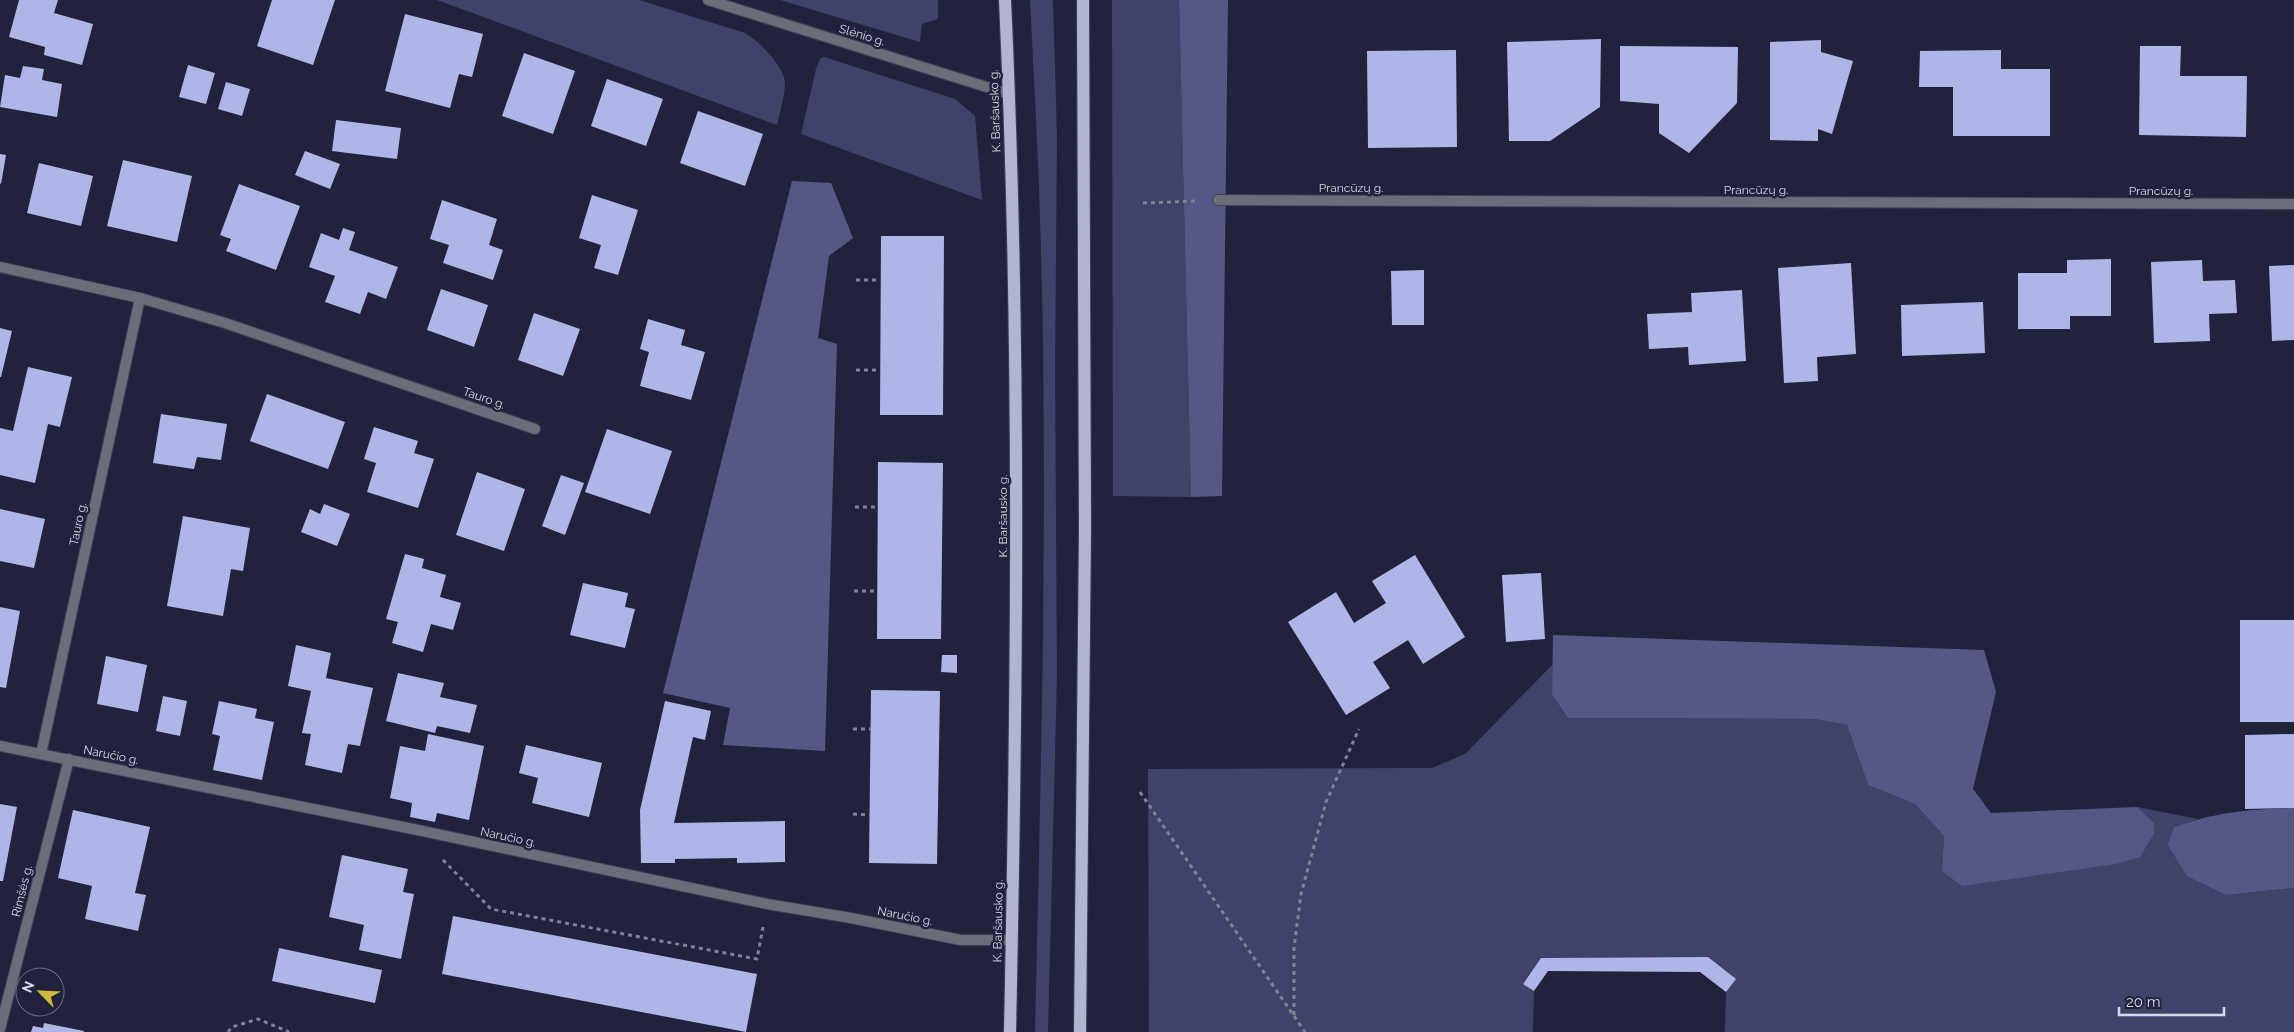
<svg xmlns="http://www.w3.org/2000/svg" width="2294" height="1032" font-family="Raleway,sans-serif">
  <style>
    .green { fill: #404369 }
    .forest { fill: #555885 }
    .building { fill: #afb5e7 }
    .lines { fill: none; stroke-linecap: round; stroke-linejoin: round }
    .minor-casing { stroke: #3e4059; stroke-width: 12 }
    .primary-casing { stroke: #3e4059; stroke-width: 14 }
    .path { stroke: #808298; stroke-width: 3; stroke-dasharray: 4 4; stroke-linecap: butt }
    .minor { stroke: #6b6d7b; stroke-width: 10 }
    .primary { stroke: #b1b5d2; stroke-width: 12 }
    .labels { text-anchor: middle; stroke-width: 5; stroke-linejoin: round; paint-order: stroke }
    .street-label { font-size: 12px; fill: #d7d9eb; stroke: #21233d }
  </style>
  <rect width="100%" height="100%" fill="#21233d"/>
  <g class="green">
    <path d="M437 0H639L745 33C759 41 786 68 785 85 784 98 780 112 777 125Z"/>
    <path d="M780 0H938V19L922 24 920 42Z"/>
    <path d="M1030 0H1053L1057 138 1055 369 1057 675 1048 1032H1035C1041 771 1048 510 1041 249 1039 166 1034 83 1030 0Z"/>
    <path d="M1112 0H1179L1191 497 1113 496Z"/>
    <path d="M824 57 955 99 975 116 982 200 801 134 816 69 820 59Z"/>
    <path d="M1553 664 1552 695 1568 718 1815 719 1847 725 1868 785 1915 804 1944 836 1942 872 2154 823 2137 807 2198 819 2174 827 2226 895 2294 888V1032H1725L1726 992 1708 957 1541 958 1523 983 1534 991 1533 1032H1149L1148 769 1432 768 1465 754Z"/>
  </g>
  <g class="forest">
    <path d="M1179 0H1228L1222 496 1191 497Z"/>
    <path d="M792 181 831 183 853 238 829 256 818 338 837 344 825 751 723 745 730 708 663 693Z"/>
    <path d="M1553 635 1984 650 1996 692 1973 789 1991 813 2137 807 2154 823V833L2140 857 2116 864 1962 886 1942 871 1944 836 1915 804 1868 785 1847 725 1815 719 1568 718 1552 695Z"/>
    <path d="M2294 808V888L2226 895 2187 876 2168 845 2174 827C2216 812 2249 809 2294 808Z"/>
  </g>
  <g class="building">
    <path d="M19 0H58L54 13 93 24 82 65 44 55 45 47 9 37Z"/>
    <path d="M272 0H335L313 65 257 46Z"/>
    <path d="M405 14 483 34 472 77 459 74 450 108 385 91Z"/>
    <path d="M1601 39 1600 107 1550 141H1509L1507 42Z"/>
    <path d="M1821 40V52L1853 61 1832 134 1818 129V141L1770 140V42Z"/>
    <path d="M1620 46 1738 47 1737 103 1689 153 1659 133V104L1620 101Z"/>
    <path d="M2140 46H2181L2180 76H2247L2246 137 2139 135Z"/>
    <path d="M1456 50 1457 147 1368 148 1367 51Z"/>
    <path d="M2001 50V69H2050V136H1953V87H1919L1920 51Z"/>
    <path d="M524 53 575 71 553 134 502 116Z"/>
    <path d="M188 65 215 73 206 104 179 97Z"/>
    <path d="M23 66 44 69 42 80 62 84 57 117 0 107 5 75 20 78Z"/>
    <path d="M607 79 663 99 646 146 591 126Z"/>
    <path d="M226 82 250 89 242 116 218 109Z"/>
    <path d="M698 111 763 134 745 186 680 163Z"/>
    <path d="M336 120 401 128 397 159 332 151Z"/>
    <path d="M305 151 340 164 330 189 295 175Z"/>
    <path d="M0 154 6 155 1 184 0 183Z"/>
    <path d="M123 160 192 176 177 242 107 226Z"/>
    <path d="M39 163 93 176 81 226 27 213Z"/>
    <path d="M239 184 300 206 276 270 226 251 231 239 220 235Z"/>
    <path d="M592 195 638 210 618 275 594 268 601 245 579 238Z"/>
    <path d="M442 200 497 219 489 245 503 250 493 280 443 263 449 245 430 239Z"/>
    <path d="M343 228 355 232 349 250 398 267 386 299 368 292 360 314 325 302 335 276 309 267 321 233 339 240Z"/>
    <path d="M881 236H944L943 415H880Z"/>
    <path d="M2111 259V316H2070V329H2018V273H2067V260Z"/>
    <path d="M2202 260 2203 281 2235 280 2237 313 2209 314 2210 341 2154 343 2151 262Z"/>
    <path d="M1851 263 1856 354 1817 357 1818 381 1784 383 1778 268Z"/>
    <path d="M2294 265V340L2272 341 2269 266Z"/>
    <path d="M1424 270V325H1392L1391 271Z"/>
    <path d="M441 289 488 305 474 347 427 330Z"/>
    <path d="M1742 290 1746 361 1689 365 1688 347 1649 349 1647 314 1692 312 1691 293Z"/>
    <path d="M1983 302 1985 353 1902 356 1901 305Z"/>
    <path d="M534 313 580 329 563 376 518 360Z"/>
    <path d="M648 319 685 330 681 345 705 352 691 400 640 386 649 352 640 349Z"/>
    <path d="M0 328 12 331 1 377H0Z"/>
    <path d="M28 367 72 377 60 427 48 424 35 483 0 475V428L13 431Z"/>
    <path d="M267 394 345 422 328 469 250 441Z"/>
    <path d="M161 414 227 424 221 460 197 457 194 469 153 463Z"/>
    <path d="M374 427 418 441 414 453 434 459 418 508 367 492 376 463 364 459Z"/>
    <path d="M607 429 672 451 650 514 585 492Z"/>
    <path d="M878 462 943 463 941 639H877Z"/>
    <path d="M477 472 525 489 504 551 456 535Z"/>
    <path d="M561 475 584 483 565 535 542 526Z"/>
    <path d="M324 504 350 514 337 546 301 532 310 509 320 514Z"/>
    <path d="M0 509 45 519 34 568 0 561Z"/>
    <path d="M183 516 250 528 243 571 231 569 223 616 167 606Z"/>
    <path d="M405 554 424 559 422 568 446 575 440 597 461 603 453 630 431 624 423 652 392 643 398 622 386 619Z"/>
    <path d="M1415 555 1465 637 1423 664 1408 640 1373 662 1390 688 1346 715 1288 622 1336 592 1354 623 1386 603 1372 581Z"/>
    <path d="M1541 573 1545 639 1506 642 1502 575Z"/>
    <path d="M583 583 628 593 625 607 635 609 625 648 570 635Z"/>
    <path d="M0 607 20 611 6 688 0 687Z"/>
    <rect x="2240" y="620" width="54" height="102"/>
    <path d="M296 645 331 653 326 678 373 688 360 746 348 744 342 773 305 765 311 734 302 733 311 691 288 686Z"/>
    <path d="M942 655H957V673L941 672Z"/>
    <path d="M106 656 147 665 138 712 97 704Z"/>
    <path d="M398 673 444 683 440 697 477 705 470 733 437 726 435 733 386 721Z"/>
    <path d="M871 690 940 691 937 864 869 863Z"/>
    <path d="M163 696 187 701 180 736 156 731Z"/>
    <path d="M219 701 257 709 255 718 274 722 262 780 213 770 220 736 212 734Z"/>
    <path d="M665 701 711 711 705 740 693 737 674 823 785 821V862L737 863V858L675 859V863H641L640 810Z"/>
    <path d="M428 734 484 746 469 820 437 813 435 822 410 817 412 803 390 798 400 746 425 751Z"/>
    <path d="M2294 734V808L2245 809V735Z"/>
    <path d="M526 745 602 763 589 817 532 803 538 778 519 773Z"/>
    <path d="M0 804 17 807 3 881H0Z"/>
    <path d="M73 810 150 827 135 893 146 895 138 931 85 919 92 886 58 878Z"/>
    <path d="M342 855 408 869 403 892 414 894 401 959 359 950 364 925 329 917Z"/>
    <path d="M453 916 757 974 746 1032 442 974Z"/>
    <path d="M279 948 382 970 375 1003 272 981Z"/>
    <path d="M1708 957 1736 979 1726 992 1700 972 1548 971 1534 991 1523 984 1541 958Z"/>
    <path d="M44 1023 84 1031V1032H31L33 1026 43 1028Z"/>
  </g>
  <g class="lines">
    <defs>
      <g id="minor">
        <path d="M708 0 1009 94"/>
        <path d="M1218 200 2294 204"/>
        <path d="M0 267 140 298 225 323 535 429"/>
        <path d="M0 746 413 829 767 904 851 918 961 940H1012"/>
        <path d="M41 754 140 298"/>
        <path d="M0 1029 69 759"/>
      </g>
      <g id="primary">
        <path d="M1005 0C1021 344 1017 688 1010 1032"/>
        <path d="M1080 1032 1085 529 1083 0"/>
      </g>
    </defs>
    <use href="#minor" class="minor-casing"/>
    <use href="#primary" class="primary-casing"/>
    <g class="path">
      <path d="M1143 203 1197 201"/>
      <path d="M856 280H880"/>
      <path d="M856 370H880"/>
      <path d="M855 507H878"/>
      <path d="M854 591H877"/>
      <path d="M853 729H871"/>
      <path d="M1140 792 1305 1032"/>
      <path d="M853 814 870 815"/>
      <path d="M443 860 491 909 757 959 763 927"/>
      <path d="M1294 1015V948L1301 894 1326 802 1359 729"/>
      <path d="M228 1032 232 1027 258 1019 289 1032"/>
    </g>
    <use href="#minor" class="minor"/>
    <use href="#primary" class="primary"/>
  </g>
  <g class="labels">
    <g class="street-label">
      <text transform="translate(862 35) rotate(17)" y="4">Slėnio g.</text>
      <text transform="translate(995 111) rotate(-92)" y="4">K. Baršausko g.</text>
      <text x="1351" y="192">Prancūzų g.</text>
      <text x="1756" y="194">Prancūzų g.</text>
      <text x="2161" y="195">Prancūzų g.</text>
      <text transform="translate(484 398) rotate(19)" y="4">Tauro g.</text>
      <text transform="translate(1003 516) rotate(-90)" y="4">K. Baršausko g.</text>
      <text transform="translate(78 524) rotate(-78)" y="4">Tauro g.</text>
      <text transform="translate(111 755) rotate(11)" y="4">Naručio g.</text>
      <text transform="translate(508 837) rotate(12)" y="4">Naručio g.</text>
      <text transform="translate(22 891) rotate(-76)" y="4">Rimšės g.</text>
      <text transform="translate(905 916) rotate(11)" y="4">Naručio g.</text>
      <text transform="translate(998 921) rotate(-89)" y="4">K. Baršausko g.</text>
    </g>
  </g>
  <g transform="translate(40 992) rotate(294)"><circle r="24" fill="#21233d" stroke="#6a6c83"/>
  <path d="M0-4L9 19L0 12L-9 19Z" fill="#ceb938"/>
  <text y="-8" font-size="14" font-weight="bold" text-anchor="middle" fill="#d7d9eb">N</text>
  </g>
  <path d="M2119 1007v8h105v-8" fill="none" stroke="#d7d9eb" stroke-width="2.5"/>
  <text x="2126" y="1007" font-size="15" fill="#d7d9eb" stroke="#21233d" stroke-width="4" paint-order="stroke">20 m</text>
</svg>
